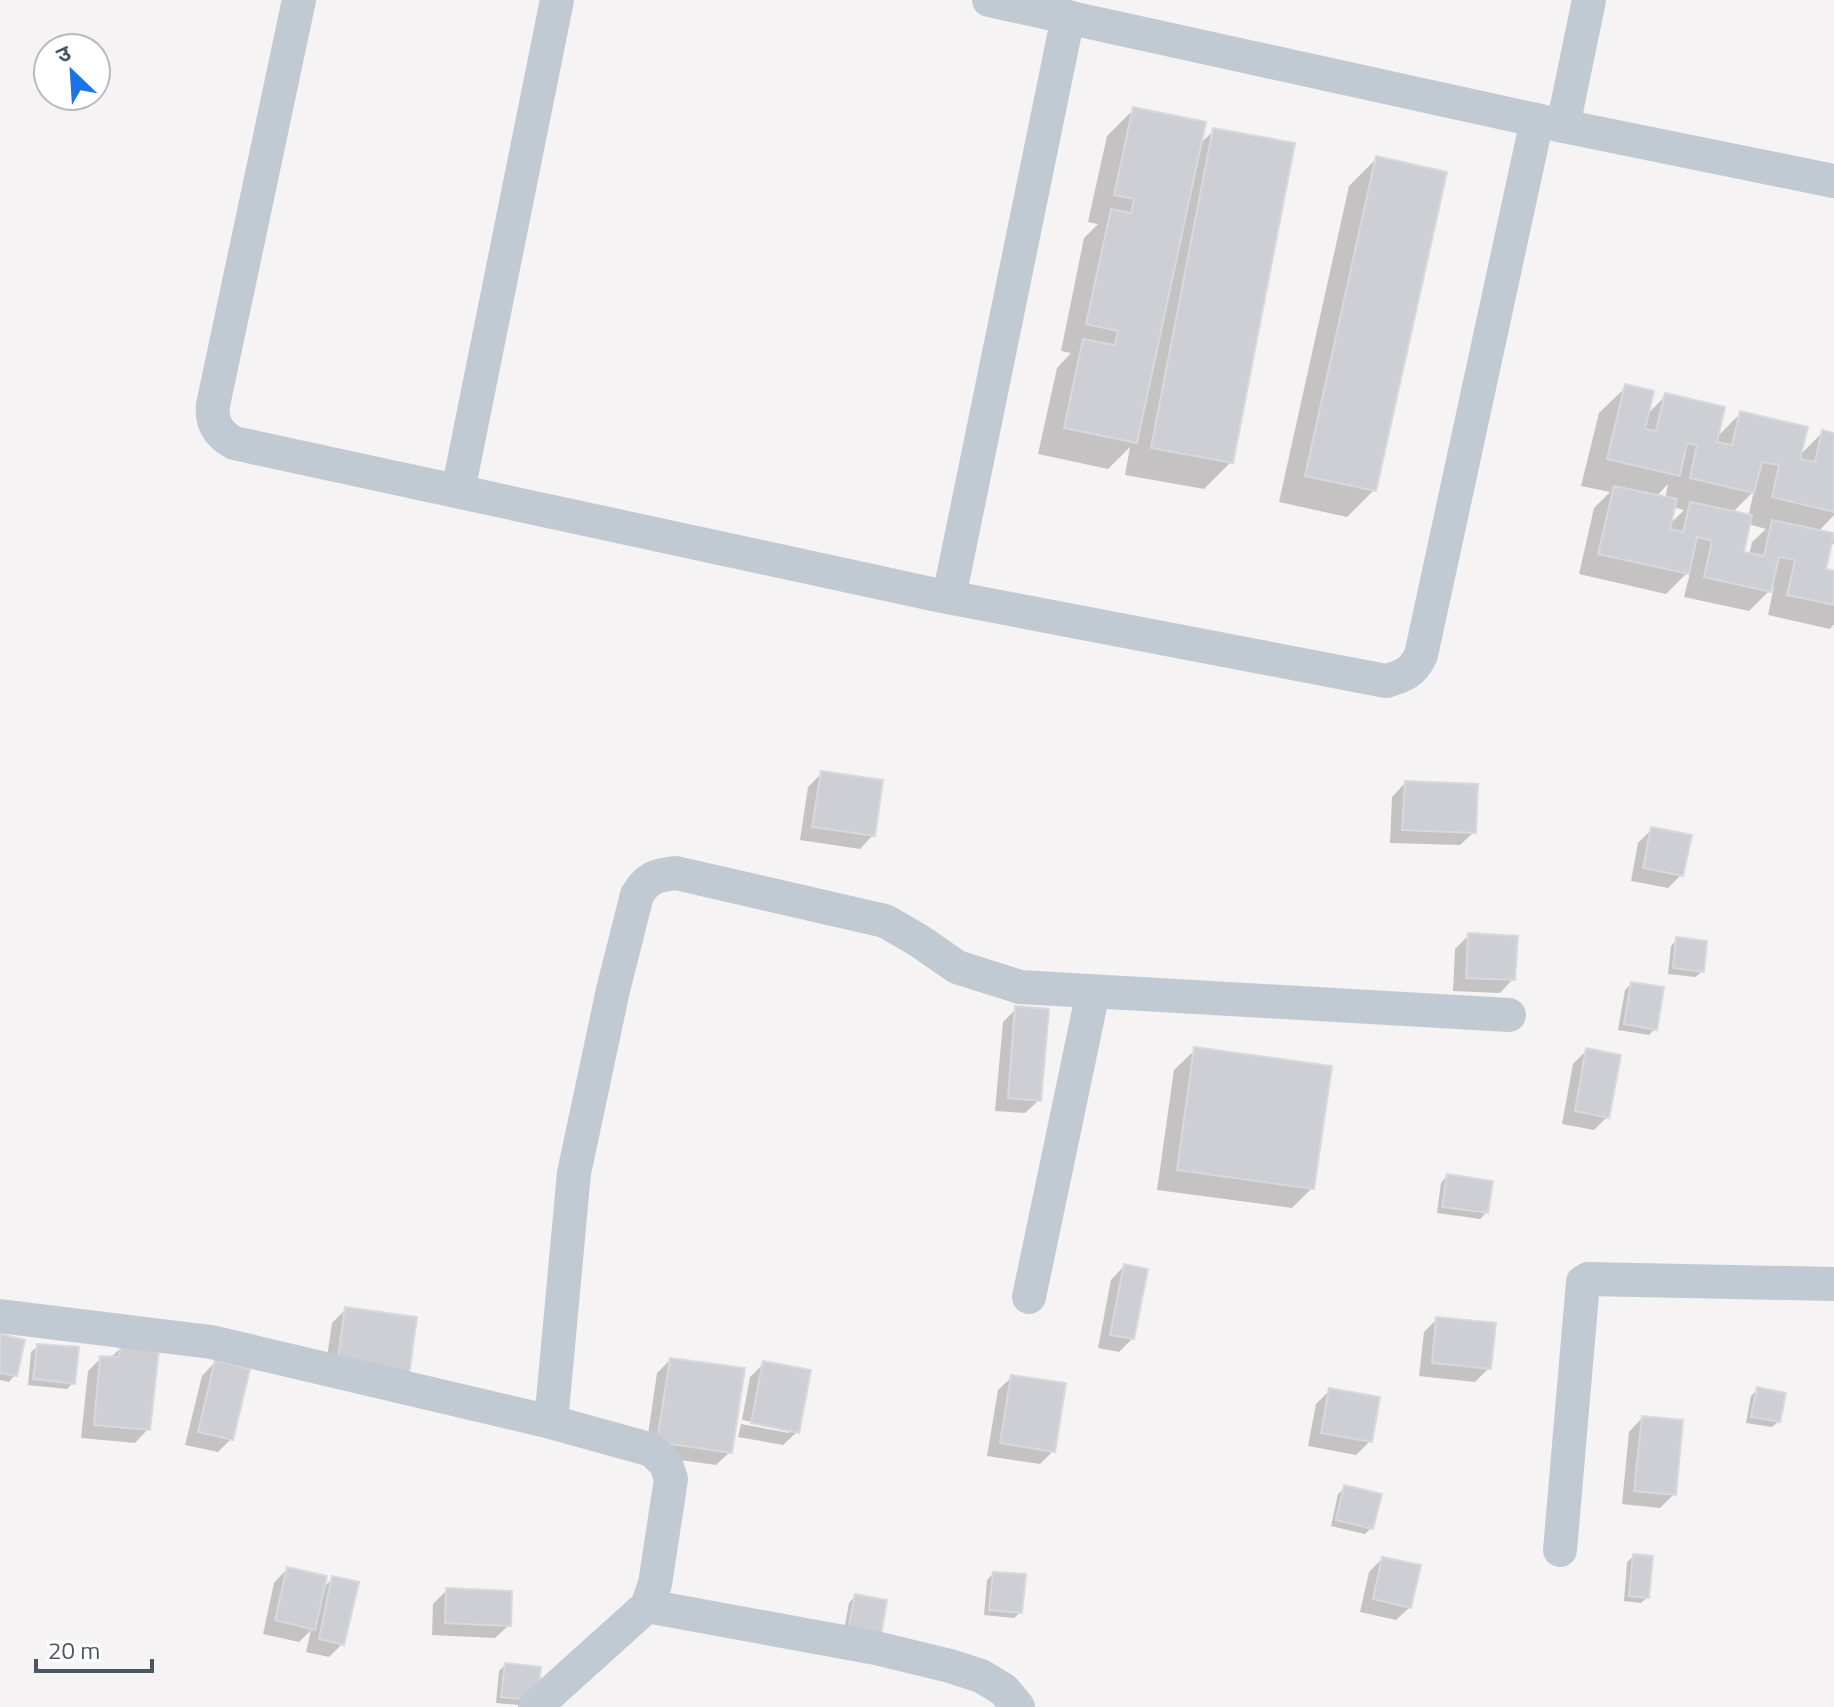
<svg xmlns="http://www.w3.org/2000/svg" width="1834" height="1707" font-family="'Titillium Web','Noto Sans Devanagari',sans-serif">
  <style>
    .shadow { fill: #0003; fill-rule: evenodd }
    .building { fill: #cdcfd5; stroke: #d7d9de; stroke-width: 2 }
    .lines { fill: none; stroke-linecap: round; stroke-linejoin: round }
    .street { stroke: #c1cad2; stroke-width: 34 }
  </style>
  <rect width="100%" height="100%" fill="#f5f3f3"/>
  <g class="shadow">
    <path d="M1134 109 1199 145 1214 130 1231 462 1204 489 1125 475 1130 447 1108 469 1038 454 1057 368 1071 353 1061 351 1084 238 1098 224 1088 222 1107 136Z"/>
    <path d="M1376 159 1374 490 1347 517 1279 502 1349 186Z"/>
    <path d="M1626 387 1646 416 1666 395 1715 439 1741 413 1799 456 1823 432 1834 435V515L1818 532 1834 535V544H1830L1824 571 1834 573V624L1830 629 1768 615 1774 586 1749 611 1684 597 1691 569 1666 594 1579 574 1594 508 1610 492 1581 486 1599 413ZM1668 484 1665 499 1656 497ZM1754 491 1748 517 1732 513ZM1673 507 1684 510 1668 526ZM1748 524 1766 529 1752 542 1749 555 1741 553Z"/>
    <path d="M821 774 873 835 860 849 800 840 808 787Z"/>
    <path d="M1405 783 1474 832 1460 845 1390 843 1392 797Z"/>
    <path d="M1652 829 1681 875 1668 888 1631 881 1638 843Z"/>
    <path d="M1469 935 1513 979 1500 993 1453 991 1455 949Z"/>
    <path d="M1677 940 1702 971 1696 977 1668 974 1671 946Z"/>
    <path d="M1631 984 1655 1029 1649 1035 1618 1030 1625 990Z"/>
    <path d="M1016 1009 1039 1100 1025 1113 995 1111 1003 1022Z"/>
    <path d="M1195 1050 1312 1188 1292 1208 1157 1190 1174 1070Z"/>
    <path d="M1587 1050 1607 1117 1594 1130 1562 1124 1573 1064Z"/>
    <path d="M1447 1176 1487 1212 1480 1219 1437 1213 1441 1183Z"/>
    <path d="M1124 1266 1133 1338 1119 1352 1098 1348 1111 1280Z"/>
    <path d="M346 1309 393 1387 324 1378 332 1323Z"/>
    <path d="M1437 1319 1489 1368 1475 1382 1419 1376 1424 1332Z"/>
    <path d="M0 1336 15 1375 9 1382 0 1380Z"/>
    <path d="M38 1346 73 1383 67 1389 28 1385 31 1352Z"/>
    <path d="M121 1348 148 1429 135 1443 81 1438 88 1371 101 1358H110Z"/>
    <path d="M670 1360 730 1452 716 1465 645 1455 657 1373Z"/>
    <path d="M215 1362 231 1439 218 1452 185 1445 202 1376Z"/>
    <path d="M764 1363 797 1432 783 1445 738 1437 741 1424 789 1433V1429L742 1420 750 1377Z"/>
    <path d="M1012 1377 1053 1451 1040 1464 987 1456 998 1390Z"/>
    <path d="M1330 1390 1370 1441 1356 1455 1308 1446 1316 1404Z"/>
    <path d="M1757 1390 1779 1421 1772 1427 1746 1423 1751 1396Z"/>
    <path d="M1642 1418 1674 1494 1660 1508 1622 1504 1629 1432Z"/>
    <path d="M1345 1488 1371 1528 1365 1534 1331 1526 1338 1494Z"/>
    <path d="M1634 1556 1648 1597 1641 1603 1624 1601 1627 1562Z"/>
    <path d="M1382 1559 1410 1607 1396 1620 1360 1612 1369 1572Z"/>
    <path d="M287 1569 322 1589 333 1578 342 1644 329 1657 306 1652 311 1630 299 1642 263 1634 274 1583Z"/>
    <path d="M993 1574 1021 1612 1014 1618 984 1615 987 1580Z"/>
    <path d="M447 1590 509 1625 495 1638 432 1635 433 1604Z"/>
    <path d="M855 1596 878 1640 842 1641 849 1603Z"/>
    <path d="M505 1665 529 1706 496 1703 499 1671Z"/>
  </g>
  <g class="building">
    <path d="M1133 107 1206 122 1137 443 1064 428 1083 339 1115 345 1118 331 1086 324 1111 209 1131 213 1134 199 1114 195Z"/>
    <path d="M1213 128 1295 143 1233 463 1151 448Z"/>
    <path d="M1376 156 1447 172 1376 491 1305 476Z"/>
    <path d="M1625 384 1654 391 1645 429 1656 431 1665 393 1725 407 1717 442 1732 445 1740 411 1808 427 1800 459 1815 462 1822 430 1834 433V512L1772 497 1779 465 1762 462 1754 493 1690 478 1697 445 1687 443 1680 476 1607 459Z"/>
    <path d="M1614 486 1677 499 1670 529 1683 532 1690 502 1752 515 1744 552 1764 556 1772 520 1834 533 1826 569 1834 571V605L1787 595 1795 560 1779 557 1771 592 1704 577 1712 541 1697 537 1689 574 1598 554Z"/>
    <path d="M821 771 883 780 875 836 812 827Z"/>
    <path d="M1405 781 1478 784 1476 833 1402 830Z"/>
    <path d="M1651 827 1692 835 1683 876 1643 868Z"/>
    <path d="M1468 933 1518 936 1515 980 1466 978Z"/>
    <path d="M1676 937 1707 941 1704 972 1673 968Z"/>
    <path d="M1631 982 1664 987 1657 1030 1624 1024Z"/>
    <path d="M1015 1006 1049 1009 1041 1101 1008 1098Z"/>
    <path d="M1194 1047 1332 1066 1314 1189 1177 1170Z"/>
    <path d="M1586 1048 1621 1055 1609 1118 1575 1111Z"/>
    <path d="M1447 1174 1493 1181 1488 1213 1442 1207Z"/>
    <path d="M1124 1264 1148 1269 1134 1339 1110 1335Z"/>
    <path d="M345 1307 417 1317 409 1375 337 1365Z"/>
    <path d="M1436 1317 1496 1323 1491 1369 1432 1363Z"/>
    <path d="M0 1334 25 1340 17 1376 0 1373Z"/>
    <path d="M37 1344 79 1347 75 1384 33 1379Z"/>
    <path d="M121 1345 159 1349 150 1430 94 1425 100 1356 119 1357Z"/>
    <path d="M670 1358 745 1368 732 1453 657 1442Z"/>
    <path d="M215 1360 250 1369 233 1440 198 1432Z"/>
    <path d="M763 1361 811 1370 799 1433 751 1423Z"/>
    <path d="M1011 1375 1066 1383 1055 1452 1000 1443Z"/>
    <path d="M1757 1387 1786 1393 1780 1422 1751 1417Z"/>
    <path d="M1329 1388 1380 1397 1372 1442 1321 1433Z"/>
    <path d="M1642 1416 1683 1420 1676 1495 1634 1491Z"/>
    <path d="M1344 1485 1382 1494 1373 1529 1336 1520Z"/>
    <path d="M1633 1554 1653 1556 1649 1598 1629 1596Z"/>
    <path d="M1382 1557 1421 1565 1411 1608 1373 1599Z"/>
    <path d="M287 1567 327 1576 315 1630 275 1620Z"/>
    <path d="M993 1572 1026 1574 1022 1613 989 1610Z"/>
    <path d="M332 1576 359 1582 344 1645 319 1639Z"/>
    <path d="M446 1588 512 1591 511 1626 445 1623Z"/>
    <path d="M855 1594 887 1600 880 1641 847 1635Z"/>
    <path d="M505 1663 541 1667 537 1701 501 1697Z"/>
  </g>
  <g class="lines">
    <g class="street">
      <path d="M299 0 213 405C211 423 218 434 234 443L932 594 1386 681C1404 676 1413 672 1421 655L1537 120"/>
      <path d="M989 0 1563 126 1834 181"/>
      <path d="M1563 126 1589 0"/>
      <path d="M458 491 557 0"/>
      <path d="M949 597 1068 17"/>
      <path d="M1029 1297 1093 992"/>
      <path d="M0 1316 211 1342 551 1422 652 1450 666 1464 671 1479 655 1584 647 1606 535 1707"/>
      <path d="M551 1422 574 1173 613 990 637 895C647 878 656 875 676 873L885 921 918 940 957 967 1020 987 1509 1015"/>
      <path d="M1560 1550 1583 1282 1588 1279 1834 1284"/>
      <path d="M647 1606 876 1648 950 1666 981 1676 1004 1690 1018 1707"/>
    </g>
  </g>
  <g transform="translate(72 72) rotate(335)"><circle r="38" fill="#ffffff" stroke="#b7bbc0" stroke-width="2"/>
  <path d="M0-6L14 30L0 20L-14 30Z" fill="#1a73e8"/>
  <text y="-12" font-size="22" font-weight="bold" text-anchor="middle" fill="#4a5661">उ</text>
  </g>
  <path d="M36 1659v12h116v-12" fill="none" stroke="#4a5661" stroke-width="4"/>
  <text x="48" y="1659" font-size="24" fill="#4a5661" stroke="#ffffff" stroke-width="6" paint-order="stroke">20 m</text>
</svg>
